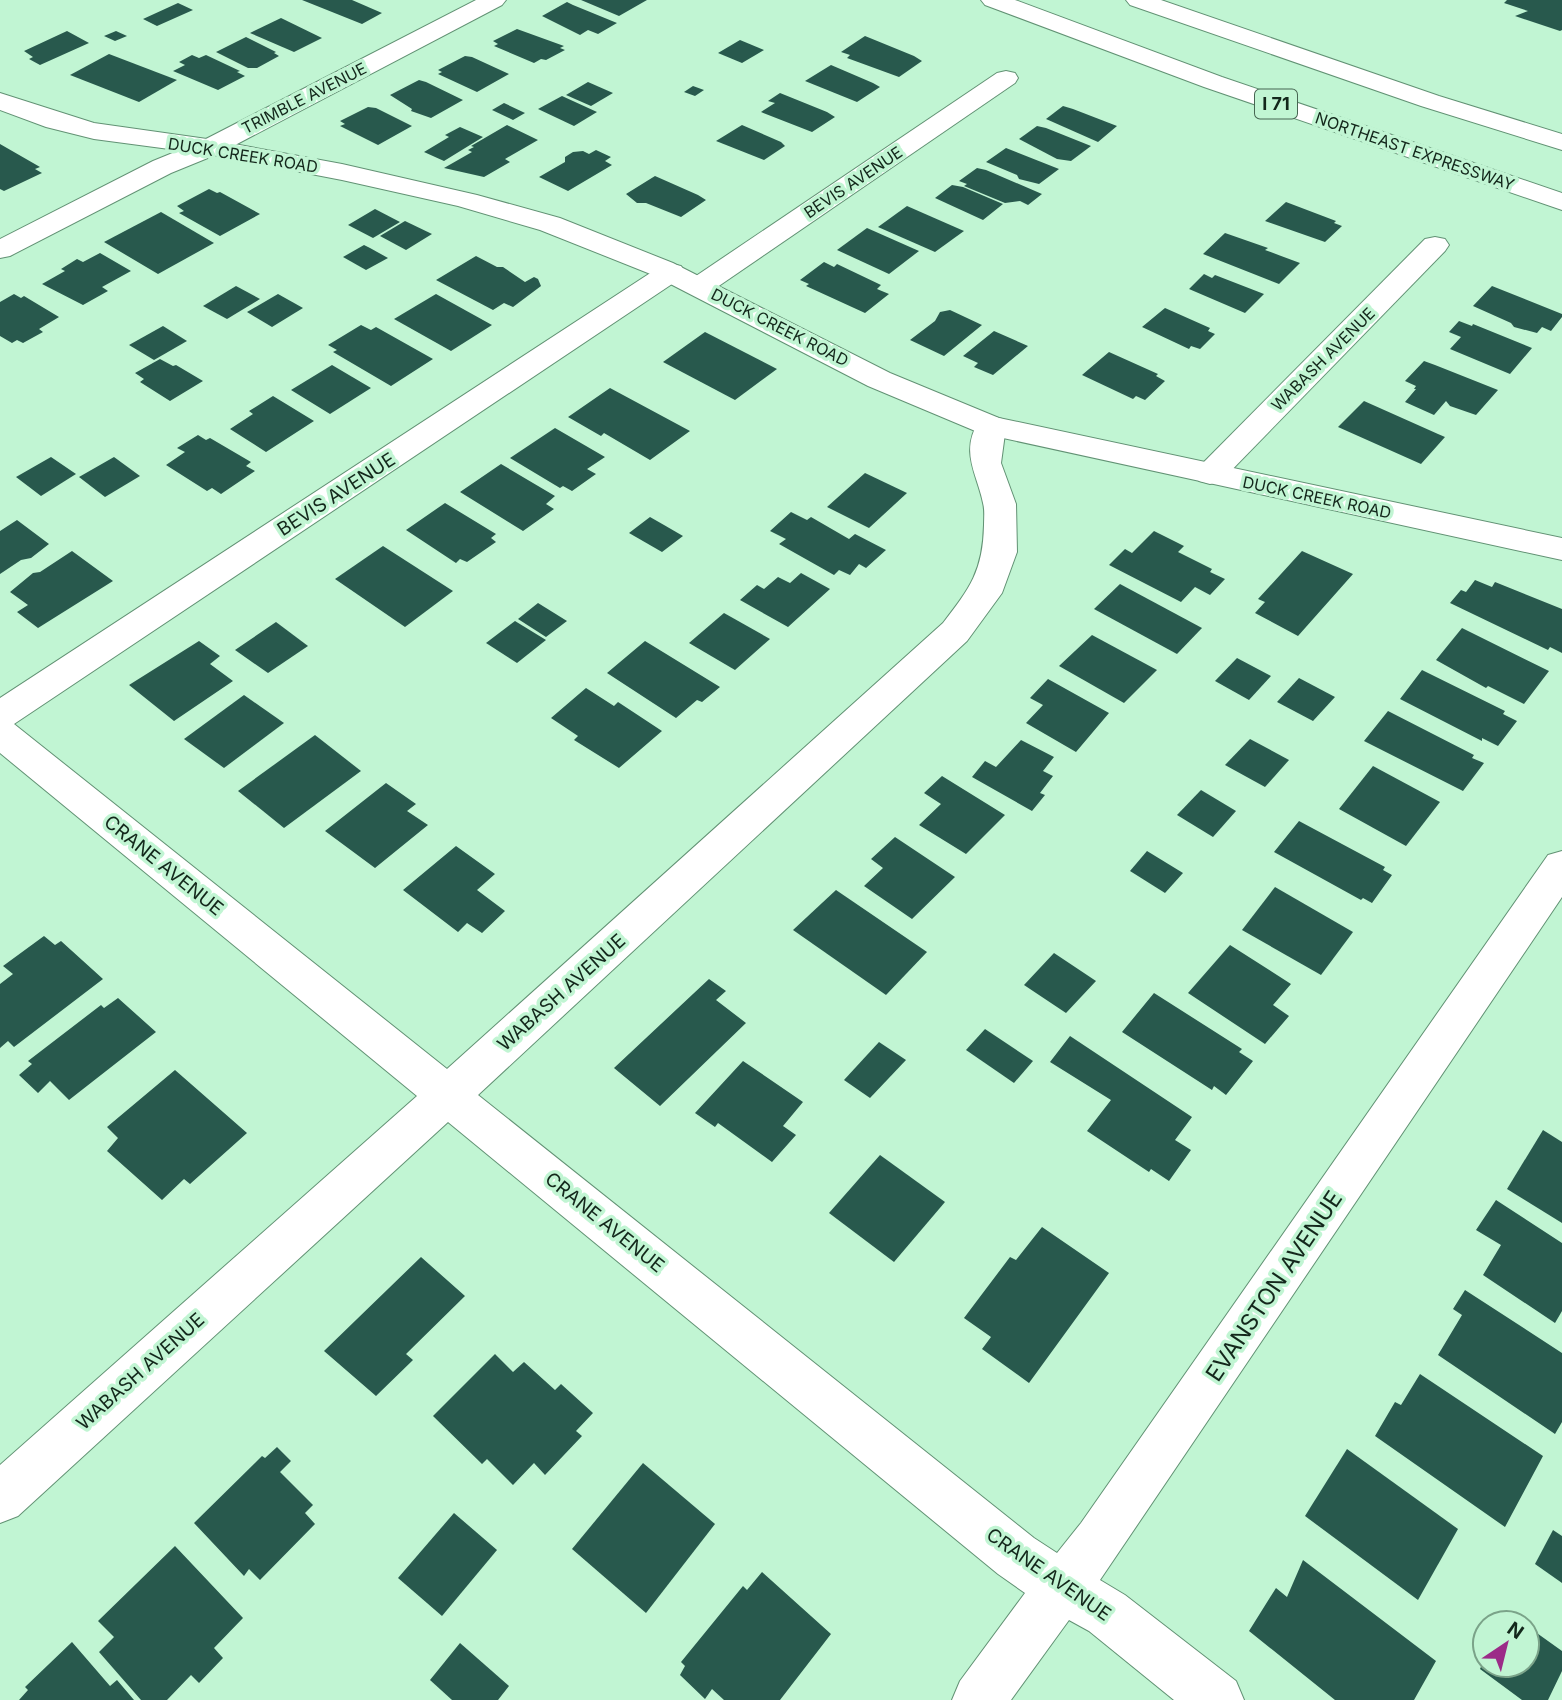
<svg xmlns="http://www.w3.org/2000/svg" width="1562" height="1700" font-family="Inter,sans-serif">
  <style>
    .building { fill: #28594d }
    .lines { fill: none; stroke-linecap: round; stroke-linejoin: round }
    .minor-casing { stroke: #629274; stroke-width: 2 }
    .tertiary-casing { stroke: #629274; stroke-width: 2 }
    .motorway-casing { stroke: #629274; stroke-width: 2 }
    .minor { fill: #fff; fill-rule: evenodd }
    .tertiary { fill: #fff; fill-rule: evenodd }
    .motorway { fill: #fff; fill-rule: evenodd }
    .labels { text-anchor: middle; stroke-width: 7; stroke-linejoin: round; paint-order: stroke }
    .far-street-label { font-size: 16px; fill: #13271b; stroke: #c1f5d3 }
    .shield { fill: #c1f5d3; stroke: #476552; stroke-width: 2 }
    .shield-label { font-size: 18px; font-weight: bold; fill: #13271b }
    .street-label { font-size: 19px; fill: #13271b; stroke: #c1f5d3 }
    .near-street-label { font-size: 23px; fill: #13271b; stroke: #c1f5d3 }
  </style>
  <rect width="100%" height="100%" fill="#c1f5d3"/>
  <g class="building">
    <path d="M302 0H352L382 13 362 24Z"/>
    <path d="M581 0H647L619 16Z"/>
    <path d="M1507 0H1562V30L1560 31 1515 16 1528 11 1504 3Z"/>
    <path d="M567 2 573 5 617 23 598 34 588 30 580 35 542 16Z"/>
    <path d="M178 3 193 10 157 26 143 19Z"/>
    <path d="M281 18 322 38 294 52 250 33Z"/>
    <path d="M517 29 564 46 560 48 565 50 546 60 541 59 534 63 494 46 498 44 493 41Z"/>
    <path d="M67 31 89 43 40 65 29 59 33 57 24 51Z"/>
    <path d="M116 31 127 36 115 41 104 36Z"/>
    <path d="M865 36 914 56 922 61 899 77 847 58 850 55 841 52Z"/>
    <path d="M246 37 276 52 274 53 279 56 257 68H248L216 52Z"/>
    <path d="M740 40 764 50 742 63 718 53Z"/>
    <path d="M109 54 177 80 139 102 70 75Z"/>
    <path d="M192 55 199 58 206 55 240 71 237 72 245 76 218 90 173 71 185 65 179 62Z"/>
    <path d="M465 56 472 57 509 74 477 92 438 74 442 72 438 70Z"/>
    <path d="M831 65 873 83 880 87 857 102 805 81Z"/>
    <path d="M419 80 426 82 463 100 431 118 411 111 412 109 390 95Z"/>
    <path d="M588 82 613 93 591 106 566 95Z"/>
    <path d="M693 86 704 90 695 96 684 92Z"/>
    <path d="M780 93 827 112 835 117 812 132 761 112 775 103 768 101Z"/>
    <path d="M562 96 597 112 574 126 538 109Z"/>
    <path d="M504 103 525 113 513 120 492 110Z"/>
    <path d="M1063 106 1073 109 1117 126 1098 142 1046 119Z"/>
    <path d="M368 107 376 108 412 126 378 145 340 126 345 124 340 121Z"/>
    <path d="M507 125 538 140 505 159 510 162 484 177 444 168 472 152 468 150 474 147 471 146Z"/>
    <path d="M742 125 781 142 785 146 764 160 716 141Z"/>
    <path d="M1037 126 1046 128 1091 146 1071 161 1057 159 1019 139Z"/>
    <path d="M460 127 483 137 444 161 424 152 449 137 445 135Z"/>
    <path d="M0 144 40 167 35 169 42 173 4 191 0 189Z"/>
    <path d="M1006 148 1059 169 1039 184 1019 179 1017 175 986 162Z"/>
    <path d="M596 150 611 157 605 161 612 165 568 191 539 177 565 162V157L573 152 583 151 589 154Z"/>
    <path d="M977 168 986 170 1042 194 1028 205 1020 201 1005 203 964 186 967 184 959 181Z"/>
    <path d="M655 176 698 195 706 200 681 217 646 203H637L626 194Z"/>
    <path d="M952 185 963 187 1003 204 983 220 935 198Z"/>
    <path d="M209 189 217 193 220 192 260 214 220 236 179 213 184 211 177 206Z"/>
    <path d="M1286 202 1336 221 1334 223 1342 226 1325 242 1265 221Z"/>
    <path d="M907 206 964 231 935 252 878 227Z"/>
    <path d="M375 209 400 222 373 238 348 225Z"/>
    <path d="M161 212 214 243 158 274 104 242Z"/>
    <path d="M405 221 432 234 406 250 380 236Z"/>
    <path d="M867 228 919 251 889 274 837 250Z"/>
    <path d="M1225 233 1268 248 1265 250 1300 263 1279 284 1203 254Z"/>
    <path d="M364 245 370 248 388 258 366 270 343 257Z"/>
    <path d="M100 253 131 271 102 287 108 291 83 305 42 284 65 271 61 269 77 259 83 262Z"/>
    <path d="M476 256 497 267H503L525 282 534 277 538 279 541 286 513 307 504 303 493 310 436 280Z"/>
    <path d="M824 262 834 267 837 264 881 285 877 289 889 294 865 313 806 286 809 284 800 280Z"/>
    <path d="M1204 274 1212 278 1215 275 1264 294 1245 313 1189 289Z"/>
    <path d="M236 286 260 299 227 319 203 306Z"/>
    <path d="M1492 286 1562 314V317L1551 331 1542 327 1537 333 1514 327 1511 323 1473 306Z"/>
    <path d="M14 294 21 298 24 296 59 317 39 329 43 332 23 343 17 340 12 343 0 336V302Z"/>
    <path d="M278 294 303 308 272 327 247 312Z"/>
    <path d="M436 294 492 325 451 351 394 319Z"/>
    <path d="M1165 308 1210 328 1208 331 1215 334 1200 349 1191 346 1189 349 1142 327Z"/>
    <path d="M950 310 982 325 944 356 910 340 935 321 940 312Z"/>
    <path d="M1459 321 1472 326 1473 324 1532 348 1510 374 1450 349 1461 337 1449 332Z"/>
    <path d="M361 325 371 330 376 327 433 359 391 386 333 352 337 350 328 345Z"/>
    <path d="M163 326 187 341 154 360 129 345Z"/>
    <path d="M994 331 1028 346 993 375 974 367 978 363 963 356Z"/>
    <path d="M705 332 777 369 735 400 663 362Z"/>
    <path d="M1109 352 1158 374 1156 376 1165 381 1145 400 1136 396 1133 399 1082 375Z"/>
    <path d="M160 359 173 366 176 365 203 381 170 401 140 382 144 379 135 373Z"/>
    <path d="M1424 361 1435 365 1498 390 1476 415 1450 406 1446 401 1434 415 1405 402 1416 389H1414L1416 386 1405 381Z"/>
    <path d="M332 365 371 388 330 414 291 390Z"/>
    <path d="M610 388 690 431 650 460 604 433 601 436 568 417Z"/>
    <path d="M273 396 314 421 266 452 230 429 253 414 249 411Z"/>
    <path d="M1364 401 1438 434 1445 437 1421 464 1338 427Z"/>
    <path d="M555 428 605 457 587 469 596 474 572 491 563 486 560 488 510 458Z"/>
    <path d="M198 435 206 440 210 438 251 462 246 466 255 471 221 494 212 488 207 491 166 465 185 452 177 448Z"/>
    <path d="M51 457 76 474 41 496 16 477Z"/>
    <path d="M114 457 140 476 105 497 79 477Z"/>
    <path d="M501 464 555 496 546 504 554 509 523 531 460 492Z"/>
    <path d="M865 473 907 493 869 528 827 507Z"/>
    <path d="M445 503 496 534 491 538 496 542 467 562 460 559 456 563 406 530Z"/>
    <path d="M791 512 807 520 811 517 849 539 855 534 886 550 866 568 859 564 850 575 839 570 834 575 779 544 786 539 770 531Z"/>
    <path d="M650 517 664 525 683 536 662 552 629 533Z"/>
    <path d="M17 520 49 544 31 558 21 560 0 574V531Z"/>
    <path d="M1154 531 1184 546 1178 552 1212 569 1210 572 1225 579 1210 595 1195 587 1181 602 1109 565 1125 549 1132 553Z"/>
    <path d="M383 546 453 591 405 627 335 579Z"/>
    <path d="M72 551 113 581 38 628 17 612 28 605 10 592 33 573 40 572Z"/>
    <path d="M1302 551 1353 574 1298 636 1255 613 1265 602 1258 599Z"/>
    <path d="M801 573 830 589 788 627 740 600 757 585 764 589 778 577 790 583Z"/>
    <path d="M1475 580 1492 587 1495 582 1562 609V653L1550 647 1548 650 1450 603 1461 590 1466 592Z"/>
    <path d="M1120 584 1202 628 1177 654 1094 609Z"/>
    <path d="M538 603 567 621 546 637 518 619Z"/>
    <path d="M724 613 770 639 735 670 689 643Z"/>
    <path d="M515 621 546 640 517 663 486 643Z"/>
    <path d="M276 622 308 646 268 673 235 650Z"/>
    <path d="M1462 628 1549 671 1524 704 1488 686 1486 688 1436 660Z"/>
    <path d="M1092 635 1157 670 1124 703 1059 666Z"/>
    <path d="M199 641 220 656 210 664 233 681 174 721 129 685Z"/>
    <path d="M645 641 720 687 702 702 697 700 676 718 607 673Z"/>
    <path d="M1237 658 1271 676 1249 700 1215 681Z"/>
    <path d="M1422 670 1505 711 1503 714 1517 721 1498 746 1482 738V741L1400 699Z"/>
    <path d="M1299 678 1335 697 1313 721 1277 702Z"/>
    <path d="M1048 679 1109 713 1076 752 1026 723 1043 705 1030 698Z"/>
    <path d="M586 688 614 706 618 702 662 731 619 768 574 740 578 736 551 718Z"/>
    <path d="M244 695 284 723 224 768 184 739Z"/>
    <path d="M1388 711 1474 755 1472 758 1484 763 1463 791 1364 741Z"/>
    <path d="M315 735 361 771 284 828 238 791Z"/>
    <path d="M1250 739 1289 760 1265 787 1225 765Z"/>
    <path d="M1021 740 1054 757 1043 771 1053 776 1040 793 1045 795 1032 811 972 777 985 761 996 767Z"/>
    <path d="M1373 766 1440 802 1406 846 1339 809Z"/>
    <path d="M942 776 1005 815 966 854 919 825 941 804 924 793Z"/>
    <path d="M386 783 416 804 407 811 428 825 375 868 325 831Z"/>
    <path d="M1201 790 1236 811 1213 837 1177 815Z"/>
    <path d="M1299 821 1385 867 1383 870 1392 875 1372 903 1363 898 1361 900 1274 852Z"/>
    <path d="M895 837 955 877 912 919 864 886 883 868 871 859Z"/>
    <path d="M456 846 495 874 477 890 505 911 482 933 467 923 458 932 403 890Z"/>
    <path d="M1147 851 1183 873 1165 893 1130 871Z"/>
    <path d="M1275 887 1353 932 1321 975 1242 930Z"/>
    <path d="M836 890 927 952 886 995 793 930Z"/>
    <path d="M44 936 55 945 61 941 103 979 14 1047 8 1041 0 1048V984L13 974 3 966Z"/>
    <path d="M1230 945 1291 984 1273 1005 1289 1016 1265 1044 1188 993Z"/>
    <path d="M1054 953 1096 981 1066 1013 1024 985Z"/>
    <path d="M709 979 726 991 716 1000 746 1023 660 1106 614 1068Z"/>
    <path d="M1154 993 1242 1049 1239 1052 1253 1061 1226 1095 1214 1086 1212 1090 1122 1032Z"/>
    <path d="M118 998 156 1032 69 1100 50 1081 38 1093 19 1075 32 1064 28 1061 101 1005 104 1008Z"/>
    <path d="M985 1029 1033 1061 1014 1083 966 1050Z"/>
    <path d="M1070 1036 1192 1117 1175 1140 1191 1150 1169 1181 1151 1169 1149 1172 1087 1131 1111 1100 1050 1062Z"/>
    <path d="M879 1042 906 1060 870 1098 844 1080Z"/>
    <path d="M743 1061 803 1102 783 1126 796 1135 772 1162 718 1123 715 1127 695 1113Z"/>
    <path d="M175 1070 247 1133 190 1184 184 1179 162 1200 107 1151 118 1138 107 1127Z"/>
    <path d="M1543 1130 1562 1142V1223L1507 1189Z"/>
    <path d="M880 1155 945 1202 894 1262 829 1213Z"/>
    <path d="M1496 1200 1562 1243V1311L1555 1323 1483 1275 1501 1245 1476 1230Z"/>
    <path d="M1042 1227 1109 1273 1029 1383 982 1349 991 1337 964 1318 1010 1257 1016 1260Z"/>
    <path d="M421 1257 465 1296 406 1354 413 1360 376 1396 324 1351Z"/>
    <path d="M1465 1290 1562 1353V1422L1555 1434 1438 1355 1462 1315 1453 1309Z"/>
    <path d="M495 1354 513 1372 524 1362 555 1390 561 1384 593 1413 576 1431 582 1436 545 1475 534 1463 513 1485 487 1459 482 1464 433 1416Z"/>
    <path d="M1420 1374 1543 1456 1505 1527 1375 1436 1395 1402 1401 1405Z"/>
    <path d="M277 1447 291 1461 280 1472 313 1505 305 1513 315 1524 260 1580 249 1569 244 1576 194 1523 262 1456 265 1458Z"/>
    <path d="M1347 1449 1458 1529 1418 1600 1305 1516Z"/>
    <path d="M643 1463 715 1524 646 1613 572 1549Z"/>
    <path d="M454 1513 497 1550 442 1616 398 1578Z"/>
    <path d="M1553 1530 1562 1536V1583L1535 1564Z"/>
    <path d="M175 1546 243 1618 214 1648 223 1658 199 1683 191 1675 167 1700H141L99 1652 114 1637 98 1621Z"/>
    <path d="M1303 1560 1436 1661 1414 1700H1335L1249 1631 1276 1588 1287 1597Z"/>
    <path d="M762 1572 831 1634 780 1700H724L712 1689 705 1699 680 1675 685 1666 681 1662 743 1586 747 1590Z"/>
    <path d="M1527 1626 1562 1651V1671L1548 1700H1522L1480 1669 1485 1658V1665H1527Z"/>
    <path d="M72 1642 110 1686 117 1680 134 1700H19L28 1690 25 1687Z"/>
    <path d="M460 1643 509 1686 498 1700H452L430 1680Z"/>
  </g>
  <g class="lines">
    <defs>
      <g id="minor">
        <path d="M476 0H506L502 5 220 153 171 173 10 256 0 258V239L153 161 202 141Z"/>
        <path d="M1006 71 1015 73 1018 78 1015 83 710 292 700 295 690 292 686 286 690 280 997 73Z"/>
        <path d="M1435 237 1445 239 1449 245 1445 251 1221 481 1210 484 1199 481 1194 474 1199 467 1425 239Z"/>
        <path d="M671 264 681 266 685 272 681 278 14 724 447 1069 943 623C970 588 983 571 984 525 984 518 985 510 983 503 977 473 959 452 980 419L991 416 1002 419 1006 426 1001 463 1016 504 1017 552 1002 593 967 641 478 1095 1034 1538 1057 1553 1081 1523 1548 855 1562 851V897L1100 1580 1125 1595 1236 1681 1244 1700H1174L1089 1631 1069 1620 1011 1700H952L960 1681 1025 1593 998 1574 448 1122 18 1516 0 1523V1465L417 1096 0 753V698L661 266Z"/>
      </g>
      <path id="tertiary" d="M0 93 94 123 207 139 342 164 477 195 560 218 673 263 890 373 999 418 1562 538V560L980 433 868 386 653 275 540 230 458 206 342 180 207 154 94 139 46 127 0 110Z"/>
      <g id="motorway">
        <path d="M981 0H1015L1222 77 1562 193V210L1204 87 985 5Z"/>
        <path d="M1126 0H1161L1439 96 1562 134V150L1421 106 1130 5Z"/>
      </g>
    </defs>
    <use href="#minor" class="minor-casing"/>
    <use href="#tertiary" class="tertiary-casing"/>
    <use href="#motorway" class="motorway-casing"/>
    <use href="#minor" class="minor"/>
    <use href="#tertiary" class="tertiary"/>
    <use href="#motorway" class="motorway"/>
  </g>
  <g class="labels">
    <g class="far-street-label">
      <text transform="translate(304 98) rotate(-27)" y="6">TRIMBLE AVENUE</text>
      <text transform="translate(1415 151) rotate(19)" y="6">NORTHEAST EXPRESSWAY</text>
      <text transform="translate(243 155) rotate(9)" y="6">DUCK CREEK ROAD</text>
      <text transform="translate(853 182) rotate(-34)" y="6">BEVIS AVENUE</text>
      <text transform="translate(780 327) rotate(27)" y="6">DUCK CREEK ROAD</text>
      <text transform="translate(1323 359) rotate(-45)" y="6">WABASH AVENUE</text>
      <text transform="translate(1317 497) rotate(12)" y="6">DUCK CREEK ROAD</text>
    </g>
    <rect class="shield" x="1255" y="89.5" width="42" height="29" rx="5"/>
    <g class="shield-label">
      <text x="1276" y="110">I 71</text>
    </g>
    <g class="street-label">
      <text transform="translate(336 494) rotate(-33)" y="7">BEVIS AVENUE</text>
      <text transform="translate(164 865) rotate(39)" y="7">CRANE AVENUE</text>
      <text transform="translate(561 992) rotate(-42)" y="7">WABASH AVENUE</text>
      <text transform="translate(605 1222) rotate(39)" y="7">CRANE AVENUE</text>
      <text transform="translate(140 1371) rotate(-42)" y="7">WABASH AVENUE</text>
      <text transform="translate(1049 1574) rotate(35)" y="7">CRANE AVENUE</text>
    </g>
    <g class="near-street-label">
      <text transform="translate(1274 1286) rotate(-56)" y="8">EVANSTON AVENUE</text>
    </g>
  </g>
  <g transform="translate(1506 1644) rotate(35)"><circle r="33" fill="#c1f5d3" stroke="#7ba389" stroke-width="2"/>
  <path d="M0-5L12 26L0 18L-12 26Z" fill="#9c2b88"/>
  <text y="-10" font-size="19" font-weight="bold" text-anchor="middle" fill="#13271b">N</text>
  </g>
</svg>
